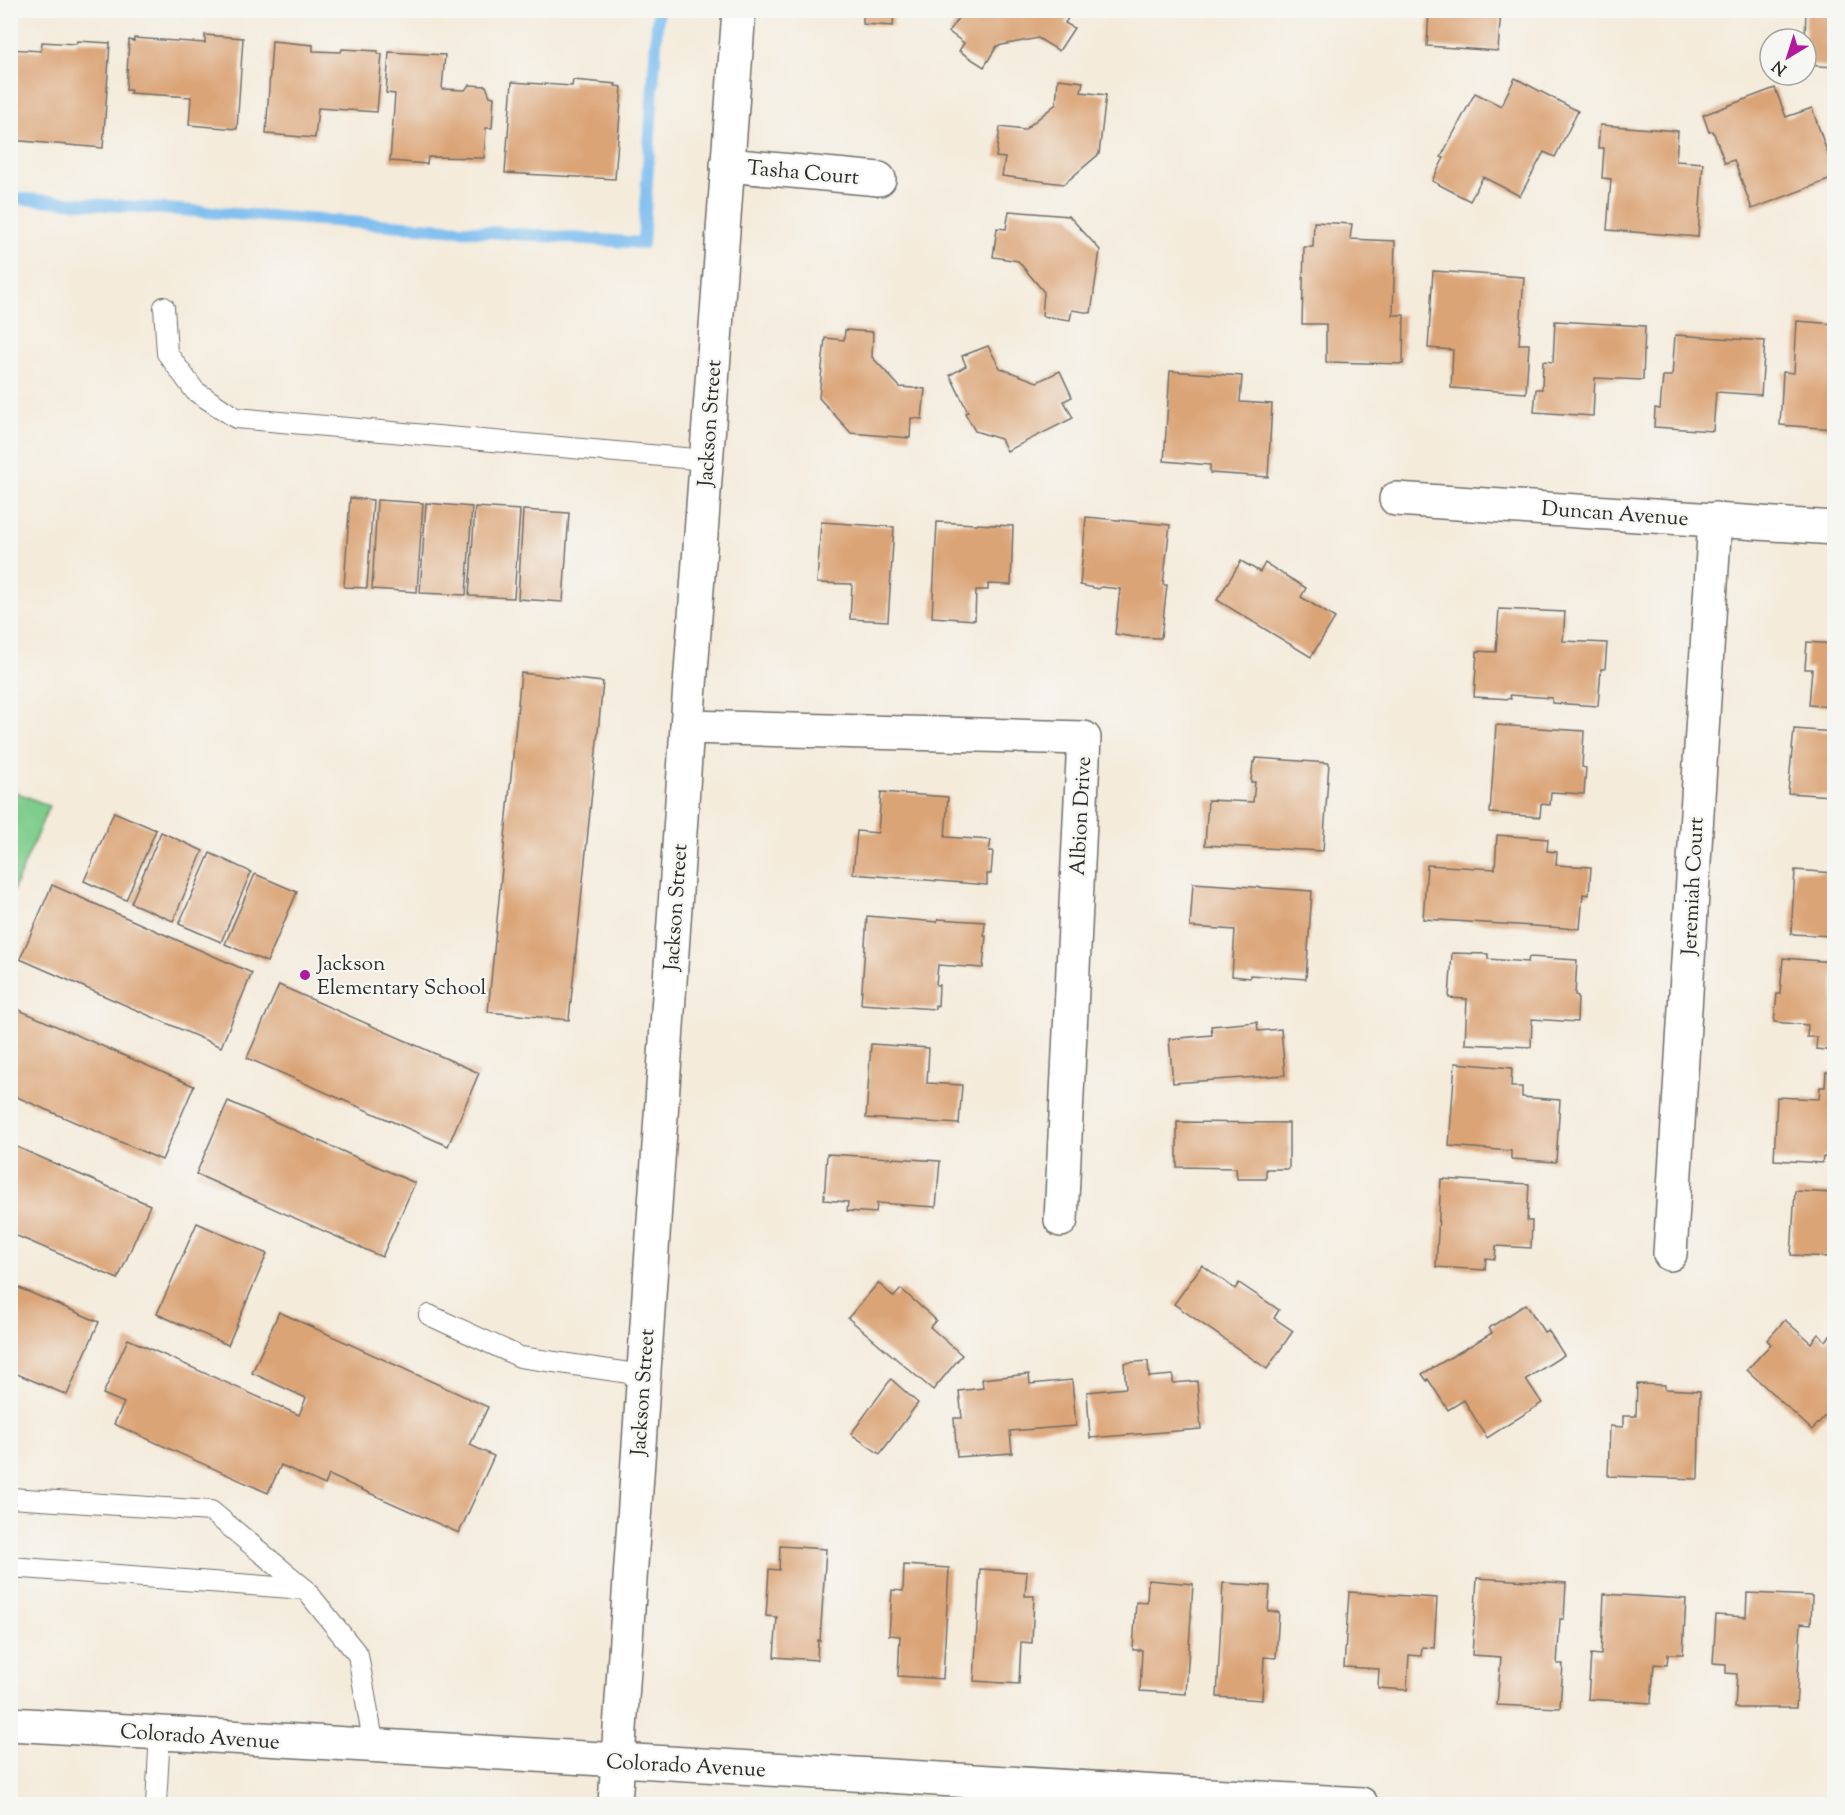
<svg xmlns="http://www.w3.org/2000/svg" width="1845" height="1815" font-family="'Sorts Mill Goudy',serif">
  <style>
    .green { fill: #7fcd8c; stroke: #557c5c; stroke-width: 1.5 }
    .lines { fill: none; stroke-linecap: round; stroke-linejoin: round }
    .stream { stroke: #7abcef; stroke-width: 12 }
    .building { fill: #dba477 }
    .lane-casing { stroke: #716e69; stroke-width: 22 }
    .street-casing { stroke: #716e69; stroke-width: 36 }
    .secondary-casing { stroke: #716e69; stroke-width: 36 }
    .lane { stroke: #fff; stroke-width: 20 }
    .street { stroke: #fff; stroke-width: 33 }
    .secondary { stroke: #fff; stroke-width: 33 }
    .poi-dot { fill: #b5179e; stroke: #f6f6f2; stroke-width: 2 }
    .labels { text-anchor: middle; stroke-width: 4.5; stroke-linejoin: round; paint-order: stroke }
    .street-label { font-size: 21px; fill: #2b2b2b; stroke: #f6f6f2 }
    .poi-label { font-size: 21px; fill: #2b2b2b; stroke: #f6f6f2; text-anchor: start }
  </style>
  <rect width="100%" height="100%" fill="#f6f6f2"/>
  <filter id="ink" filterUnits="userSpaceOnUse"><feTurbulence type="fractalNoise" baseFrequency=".0167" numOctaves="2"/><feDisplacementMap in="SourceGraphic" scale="12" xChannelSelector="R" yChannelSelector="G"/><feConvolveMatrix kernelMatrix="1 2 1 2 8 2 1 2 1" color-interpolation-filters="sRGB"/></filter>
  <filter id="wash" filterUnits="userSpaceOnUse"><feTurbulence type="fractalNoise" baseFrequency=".008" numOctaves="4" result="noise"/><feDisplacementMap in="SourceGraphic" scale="24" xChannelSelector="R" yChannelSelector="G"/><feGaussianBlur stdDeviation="1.35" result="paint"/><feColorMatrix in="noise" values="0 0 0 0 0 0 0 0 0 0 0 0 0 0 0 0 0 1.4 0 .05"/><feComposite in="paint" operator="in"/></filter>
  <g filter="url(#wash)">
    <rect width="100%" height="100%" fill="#f4ebdb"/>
    <path class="green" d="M11 790 49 806 11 896Z"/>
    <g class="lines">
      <path class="stream" d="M10 198 643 243 658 10"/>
    </g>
    <g id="blocks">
      <g class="building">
        <path d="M846 10H894L893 26 863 24V14L845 13Z"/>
        <path d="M963 10H1073L1065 23 1074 28 1059 51 1038 38 997 46 984 67 959 51 964 43 949 32Z"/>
        <path d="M1429 10H1501L1498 51 1427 46Z"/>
        <path d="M1806 10H1834V67L1806 65 1805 39Z"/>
        <path d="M205 35 243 38 237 129 189 125 191 97 130 93 131 90H126L129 40 134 41V38L205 43Z"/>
        <path d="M77 41 110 43 103 148 10 140V49L41 51 42 42 76 44Z"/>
        <path d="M272 41 313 45V51L341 52 342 49 378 51V54H382L377 112 318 108 315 138 266 134Z"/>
        <path d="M389 52 445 55 442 89 465 90 469 85 486 86 490 96 494 97 492 128H486L484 158 428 157 427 164 390 161 395 94 386 93Z"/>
        <path d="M1515 78 1578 111 1555 157 1544 152 1520 196 1483 177 1470 201 1432 181 1444 158 1441 157 1475 93 1501 106Z"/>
        <path d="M1058 79 1083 82 1081 92 1106 95 1099 154 1064 184 1002 176 1005 158 996 157 1000 127 1024 130 1056 104Z"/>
        <path d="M573 80 616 84 615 86 622 87 615 179 505 173 512 82 572 86Z"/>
        <path d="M1775 88 1786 117 1812 108 1834 172V178L1752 209 1734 160 1725 163 1713 131 1709 132 1703 115Z"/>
        <path d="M1600 125 1678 131 1676 161 1703 163 1698 237 1607 230 1611 179 1602 178 1604 148H1598Z"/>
        <path d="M1009 211 1069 216 1100 250 1091 313 1072 310 1070 320 1042 316 1044 292 1018 261 993 257 997 228 1006 229Z"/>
        <path d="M1314 222 1352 224 1350 239 1395 241 1393 315H1404L1403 364 1326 362V324H1302L1304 247H1313Z"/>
        <path d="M1433 271 1524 277 1519 344H1529L1526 393 1451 388 1453 350 1428 348Z"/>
        <path d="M1555 321 1645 326 1643 380 1595 378 1593 416 1534 412 1536 389H1542L1543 361 1553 362Z"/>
        <path d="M1797 321 1834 324V429L1780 425 1783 372 1794 373Z"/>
        <path d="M845 330 873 332 872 357 900 387 925 389 922 419 911 418 910 438 851 433 819 398 825 338 844 340Z"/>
        <path d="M1675 335 1765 341 1761 395 1716 392 1713 431 1654 427 1655 408 1660 409 1663 376H1672Z"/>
        <path d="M988 346 1000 368 1037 382 1060 371 1072 397 1064 401 1073 418 1007 451 1001 439 975 431 965 413 968 412 950 375 966 366 962 356Z"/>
        <path d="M1170 371 1242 376 1240 402 1272 404 1268 477 1210 473V465L1164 461Z"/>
        <path d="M350 498 373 500 367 588 344 587Z"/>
        <path d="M377 500 423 503 417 592 372 589Z"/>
        <path d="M426 503 472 507 466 595 420 593Z"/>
        <path d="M475 507 520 510 514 598 469 596Z"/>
        <path d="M523 510 569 513 563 602 518 599Z"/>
        <path d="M1086 517 1170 525 1163 585H1167L1161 638 1134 637 1115 634 1120 589 1101 587 1099 589 1080 585Z"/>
        <path d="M821 522 894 527 888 621 850 619 852 584 817 583Z"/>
        <path d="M937 522 1013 526 1011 585 988 584V590H976L975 620 932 617Z"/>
        <path d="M1241 561 1260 572 1265 563 1306 588 1301 597 1335 618 1311 657 1217 600Z"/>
        <path d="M1499 609 1565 612 1563 641 1607 643 1605 669H1601L1598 706 1552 703V698L1510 695 1511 699 1474 697 1477 651 1496 652Z"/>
        <path d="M1807 642 1834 644V707L1809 705 1812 669H1805Z"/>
        <path d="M521 673 603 682 569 1020 488 1012Z"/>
        <path d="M1496 725 1584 731 1582 767 1586 768 1584 794 1551 792 1550 805 1541 804 1540 817 1490 813Z"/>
        <path d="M1794 729 1834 732V809L1830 808 1831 796 1788 793Z"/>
        <path d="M1256 758 1329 763 1323 851 1205 845 1208 800 1253 802 1255 782H1251L1253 762 1255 763Z"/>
        <path d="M881 792 948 797 945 837 991 840 989 851H993L991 874H987V885L853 874 857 831 878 833Z"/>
        <path d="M114 812 156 830 126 900 84 881Z"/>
        <path d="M161 832 203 851 173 921 131 903Z"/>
        <path d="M1497 835 1548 839 1547 851 1557 852 1556 865 1591 867 1589 895 1583 894 1580 929 1423 919 1427 865 1495 869Z"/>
        <path d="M210 853 251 872 221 942 179 924Z"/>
        <path d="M1795 870 1834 873V936L1791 934Z"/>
        <path d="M255 874 297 892 267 962 225 944Z"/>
        <path d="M1193 883 1312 891 1306 979 1250 975V978L1232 976 1235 930 1190 927Z"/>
        <path d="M52 885 252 973 221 1047 20 959Z"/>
        <path d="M867 916 937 922 938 919 985 922 984 936H986L983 968 938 965 936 985H939L938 1006 935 1005V1009L861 1004Z"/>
        <path d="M1452 953 1488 954V959L1528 962 1529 957 1577 960 1575 995 1578 996 1577 1022 1532 1019 1531 1047 1465 1044 1467 999 1449 998Z"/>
        <path d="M1783 958 1834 962V1051L1816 1049 1817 1037H1807L1808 1025 1774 1022 1777 994H1780Z"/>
        <path d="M279 985 479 1073 448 1146 247 1058Z"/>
        <path d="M10 1006 194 1086 162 1160 10 1094Z"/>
        <path d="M1257 1022 1258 1031 1281 1029 1285 1075 1173 1083 1169 1039 1212 1035 1211 1026Z"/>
        <path d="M871 1044 929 1048 927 1083 962 1085 959 1124 866 1118Z"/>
        <path d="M1455 1063 1512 1068 1511 1087H1522V1097L1560 1100 1556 1162 1511 1159V1151L1449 1146Z"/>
        <path d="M1826 1072H1834V1158L1823 1157 1822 1163 1774 1160 1777 1097 1819 1099 1820 1087H1825Z"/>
        <path d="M228 1101 415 1183 382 1257 196 1174Z"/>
        <path d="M1177 1122 1289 1123V1169H1266V1179H1237L1236 1168 1177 1167Z"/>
        <path d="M10 1144 150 1205 118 1279 10 1233Z"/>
        <path d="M827 1154 940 1161 936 1207 877 1203 876 1213 847 1211 848 1202 824 1200Z"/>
        <path d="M1441 1179 1529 1184 1527 1221H1532L1531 1248 1496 1246 1495 1259 1486 1258 1485 1270 1436 1267Z"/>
        <path d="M1795 1191 1834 1193V1271H1829L1830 1257 1791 1255Z"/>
        <path d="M197 1223 267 1254 228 1345 157 1314Z"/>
        <path d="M1202 1265 1235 1289 1239 1283 1279 1310 1274 1318 1293 1331 1267 1369 1174 1304Z"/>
        <path d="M878 1283 894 1297 901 1289 936 1320 930 1327 962 1355 933 1390 848 1318Z"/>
        <path d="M10 1284 99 1322 67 1395 10 1371Z"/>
        <path d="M1526 1304 1544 1332 1548 1330 1564 1355 1526 1379 1542 1403 1487 1438 1464 1400 1448 1410 1428 1379 1427 1381 1422 1374 1492 1333 1489 1328Z"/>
        <path d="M279 1312 488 1407 470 1445 494 1456 459 1533 329 1475 325 1485 281 1465 268 1493 114 1424 124 1403 103 1394 128 1339 299 1415 306 1398 252 1373Z"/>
        <path d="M1785 1320 1811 1343 1818 1334 1826 1341 1834 1331V1406L1812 1430 1747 1370 1771 1344 1767 1340Z"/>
        <path d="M1148 1361 1149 1377 1173 1375V1383L1197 1381 1201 1429 1090 1438 1087 1392 1126 1388 1124 1363Z"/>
        <path d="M1029 1374 1030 1384 1072 1380 1076 1426 1010 1431 1012 1453 957 1457 954 1418H962L959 1391 983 1388 982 1379Z"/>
        <path d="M891 1379 918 1403 880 1454 851 1434Z"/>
        <path d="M1637 1384 1665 1385V1389L1700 1391 1698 1479 1608 1476 1610 1426 1623 1427V1416H1636Z"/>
        <path d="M780 1546 826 1549 820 1641 818 1640 817 1660 774 1657 777 1617 766 1616 769 1569 779 1570Z"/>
        <path d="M904 1565 949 1568 943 1679 898 1676 900 1636 889 1635 892 1590 903 1591Z"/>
        <path d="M980 1569 1027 1572 1025 1596H1034L1032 1643 1021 1642 1019 1684 974 1681Z"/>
        <path d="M1477 1578 1566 1583 1564 1619H1560L1557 1664H1563L1560 1708 1497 1705 1501 1657 1472 1655Z"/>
        <path d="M1148 1580 1193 1584 1186 1694 1140 1691 1142 1650H1133L1136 1602 1147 1603Z"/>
        <path d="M1223 1583 1270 1586 1268 1611 1279 1612 1276 1658 1264 1657 1262 1700 1217 1697Z"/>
        <path d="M1349 1592 1437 1598 1434 1648 1422 1647 1421 1656 1409 1655 1407 1690 1378 1688 1379 1669 1344 1667Z"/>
        <path d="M1747 1593 1812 1596 1811 1624 1801 1623 1796 1708H1735L1737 1674 1726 1673V1664L1713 1663 1716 1615 1746 1617Z"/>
        <path d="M1604 1594 1686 1599 1683 1654H1668L1667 1665 1654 1664 1651 1703 1588 1699 1591 1654 1601 1655Z"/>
      </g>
    </g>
  </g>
  <g filter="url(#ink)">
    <use href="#blocks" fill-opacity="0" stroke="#716e69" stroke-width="1.5"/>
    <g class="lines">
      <defs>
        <g id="lane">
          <path d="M164 307 167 353 195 391 236 418 706 460"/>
          <path d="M429 1315 520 1357 643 1375"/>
          <path d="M10 1498 211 1511 305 1589"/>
          <path d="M10 1567 305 1589 358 1655 374 1747"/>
          <path d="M156 1804 160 1733"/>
        </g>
        <g id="street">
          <path d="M727 165 879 179"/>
          <path d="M1396 499 1834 528"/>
          <path d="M687 727 1084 738 1061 1220"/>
          <path d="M1670 1254 1715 519"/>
        </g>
        <g id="secondary">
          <path d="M10 1724 1361 1804"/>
          <path d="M615 1804 687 727 739 10"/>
        </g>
      </defs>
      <use href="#lane" class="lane-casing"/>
      <use href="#street" class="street-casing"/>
      <use href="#secondary" class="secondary-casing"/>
      <use href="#lane" class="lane"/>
      <use href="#street" class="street"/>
      <use href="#secondary" class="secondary"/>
    </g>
  </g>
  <circle class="poi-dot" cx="305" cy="975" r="6"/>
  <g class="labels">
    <g class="street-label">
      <text transform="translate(803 172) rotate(5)" y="7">Tasha Court</text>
      <text transform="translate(709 423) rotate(-86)" y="7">Jackson Street</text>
      <text transform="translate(1615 513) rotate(4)" y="7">Duncan Avenue</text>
      <text transform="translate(1080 816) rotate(-87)" y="7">Albion Drive</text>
      <text transform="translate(1692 886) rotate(-87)" y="7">Jeremiah Court</text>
      <text transform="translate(675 907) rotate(-86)" y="7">Jackson Street</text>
      <text transform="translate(642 1392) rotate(-86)" y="7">Jackson Street</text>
      <text transform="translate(200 1736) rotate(4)" y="7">Colorado Avenue</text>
      <text transform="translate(686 1765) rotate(3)" y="7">Colorado Avenue</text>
    </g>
    <g class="poi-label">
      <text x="317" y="970">Jackson<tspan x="317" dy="24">Elementary School</tspan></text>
    </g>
  </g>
  <rect width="1845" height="1815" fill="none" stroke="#f6f6f2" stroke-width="36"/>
  <g transform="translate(1788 57) rotate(218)"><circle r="28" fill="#f6f6f2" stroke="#a5a5a2" stroke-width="1.5"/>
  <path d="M0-4.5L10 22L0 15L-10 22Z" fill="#b5179e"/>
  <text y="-9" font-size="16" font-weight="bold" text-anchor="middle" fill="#2b2b2b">N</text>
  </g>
</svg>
